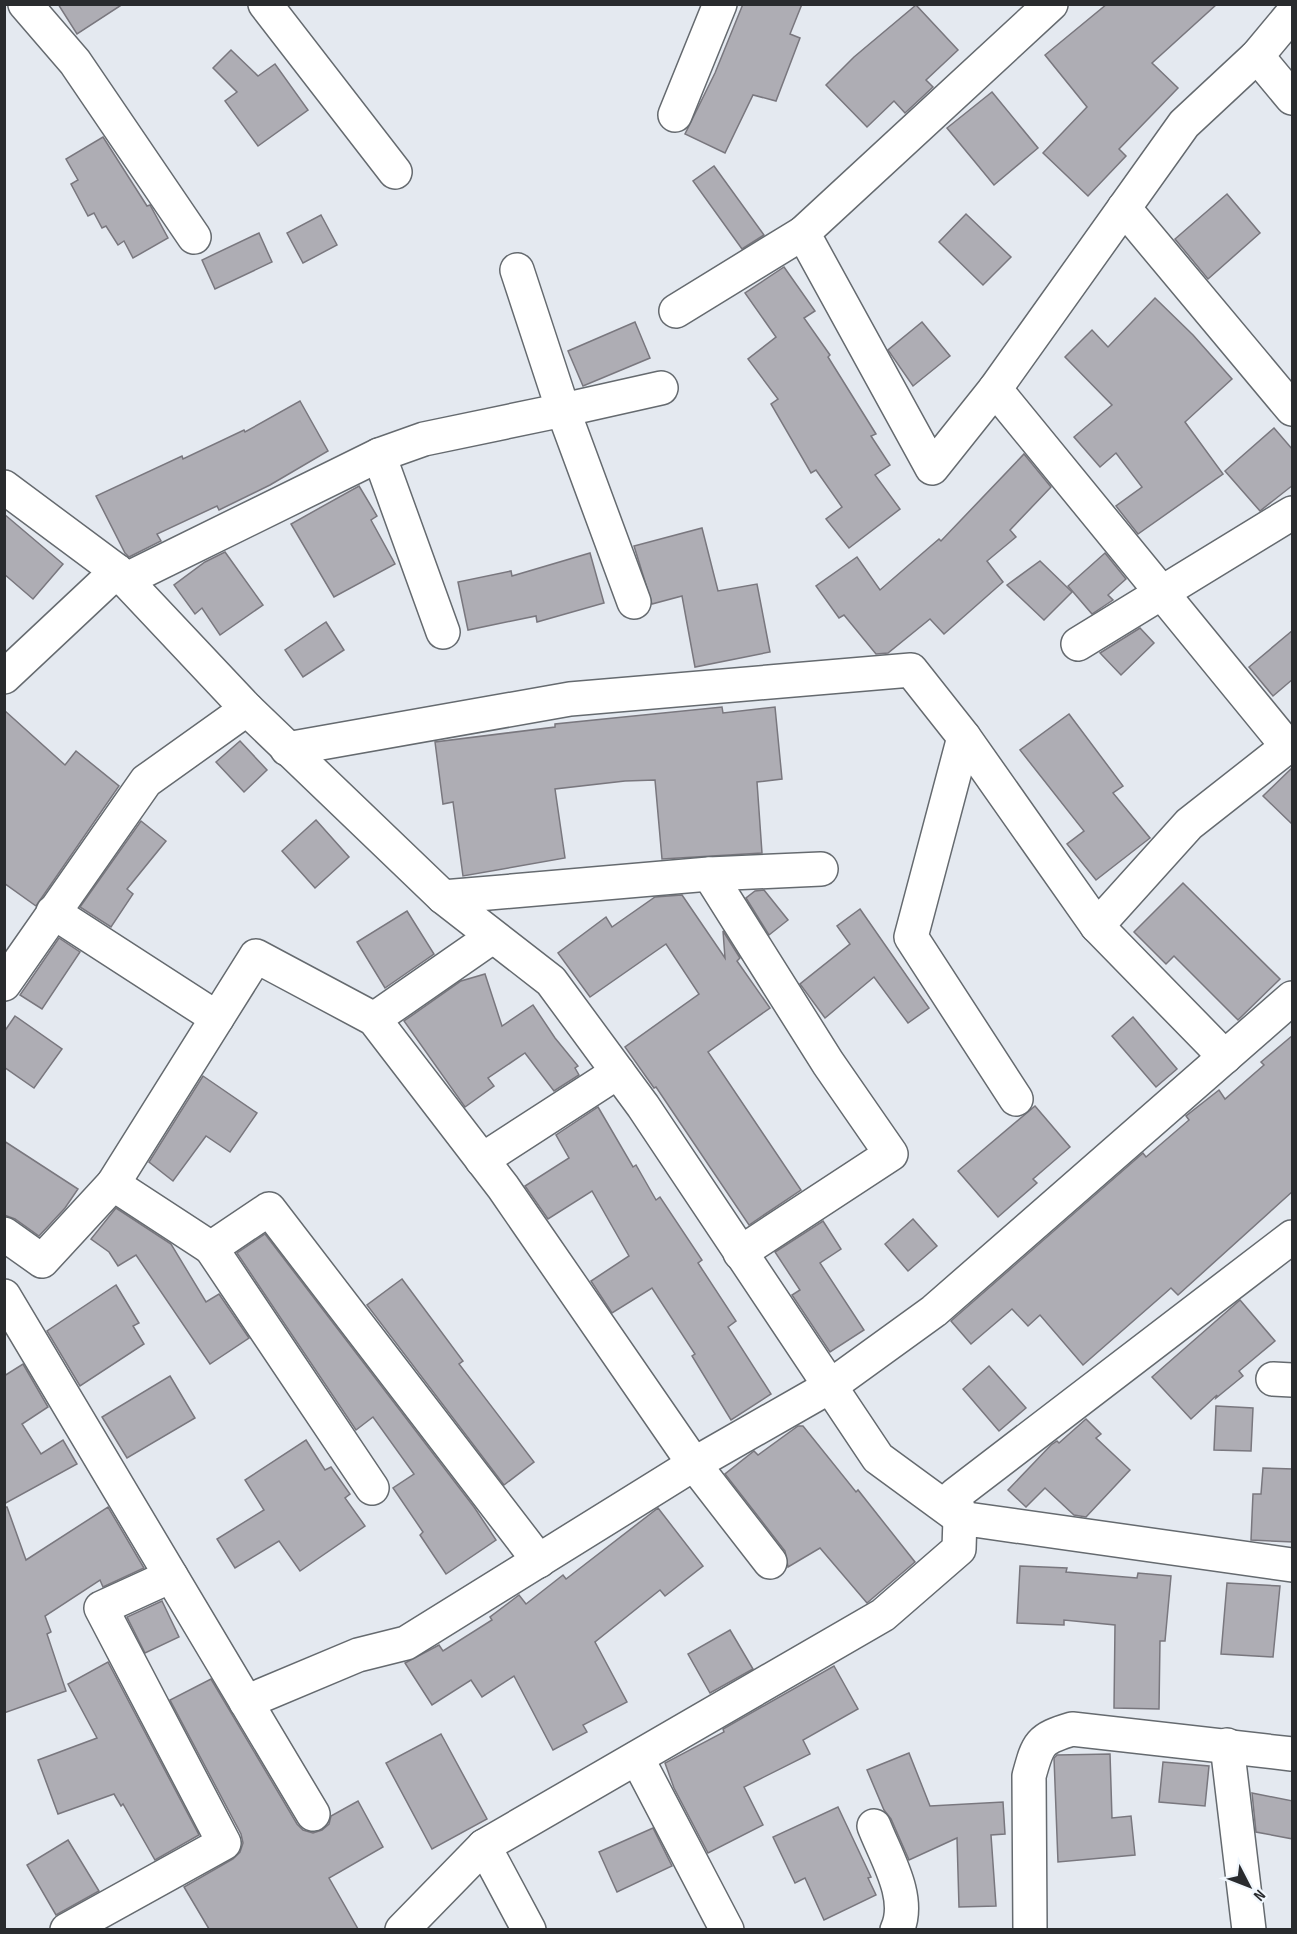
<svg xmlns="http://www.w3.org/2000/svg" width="1297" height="1934" font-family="'Sofia Sans Condensed',sans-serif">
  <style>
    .building { fill: #aeadb4; stroke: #79777e; stroke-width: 1.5 }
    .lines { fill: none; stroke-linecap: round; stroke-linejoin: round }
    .minor-casing { stroke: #656a6f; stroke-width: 36 }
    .minor { stroke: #fff; stroke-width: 33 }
  </style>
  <rect width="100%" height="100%" fill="#e4e9f0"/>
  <g class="building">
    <path d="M58 4H123L77 34Z"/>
    <path d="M743 4H802L790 34 800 38 776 101 753 95 725 153 685 134 715 73Z"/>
    <path d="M1107 4H1217L1152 63 1178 88 1119 149 1126 156 1088 196 1043 153 1087 107 1045 55Z"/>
    <path d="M916 5 958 50 926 80 933 87 905 113 894 101 867 127 826 85 854 57Z"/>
    <path d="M231 50 258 76 275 64 308 110 258 146 225 101 237 92 213 68Z"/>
    <path d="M992 92 1038 148 994 185 947 128Z"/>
    <path d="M103 137 147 206 150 205 168 238 133 258 124 241 118 245 106 226 102 228 94 213 88 216 71 184 78 180 66 159Z"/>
    <path d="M714 166 764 235 742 249 693 181Z"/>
    <path d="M1227 194 1260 233 1208 279 1175 239Z"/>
    <path d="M966 214 1011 257 983 285 939 242Z"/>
    <path d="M321 215 337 245 303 263 287 233Z"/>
    <path d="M259 233 272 262 215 289 202 260Z"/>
    <path d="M784 267 815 311 804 318 830 355 828 357 876 434 871 436 890 465 875 475 900 509 849 548 826 519 842 507 816 470 811 473 771 404 778 399 748 359 776 337 745 293Z"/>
    <path d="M1155 298 1193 335 1232 379 1185 422 1223 474 1138 534 1116 506 1142 487 1116 453 1100 467 1074 437 1112 405 1065 357 1092 330 1108 347Z"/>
    <path d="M635 322 650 358 583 386 568 351Z"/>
    <path d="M922 322 950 356 913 386 888 350Z"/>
    <path d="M300 401 328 451 270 485 219 510 217 506 157 534 161 541 129 557 125 553 96 496 182 456 183 459 244 430 245 432Z"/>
    <path d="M1274 428 1293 450V485L1260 511 1225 471Z"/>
    <path d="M1024 454 1051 487 1010 530 1016 537 987 561 1003 582 944 634 930 619 888 653 876 654 844 615 839 618 816 586 857 557 880 590 939 539 941 541Z"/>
    <path d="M359 486 377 516 371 520 395 564 334 597 291 524Z"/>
    <path d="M4 514 63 564 33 599 4 574Z"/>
    <path d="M702 528 718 591 757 584 770 652 695 667 682 596 652 604 634 546Z"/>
    <path d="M225 552 263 605 220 635 202 608 195 614 174 585 205 562Z"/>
    <path d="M590 553 604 603 537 622 536 616 468 630 458 582 511 571 512 576Z"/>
    <path d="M1105 553 1126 579 1108 595 1113 600 1092 614 1068 586Z"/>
    <path d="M1040 561 1072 592 1044 620 1007 585Z"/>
    <path d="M326 622 344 650 303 677 285 650Z"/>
    <path d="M1140 628 1154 643 1121 675 1100 653Z"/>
    <path d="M1293 630V679L1273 696 1249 667Z"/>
    <path d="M722 707 723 713 775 707 782 779 757 782 762 853 662 859 655 780 625 781 555 789 565 858 463 876 453 802 443 804 435 742 555 727V724Z"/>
    <path d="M4 710 65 765 76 751 119 786 36 906 4 883Z"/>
    <path d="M1069 714 1123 786 1113 793 1150 838 1096 880 1067 844 1084 831 1020 750Z"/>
    <path d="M240 741 267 770 244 792 216 762Z"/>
    <path d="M1293 767V825L1263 796Z"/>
    <path d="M316 820 349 857 315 888 282 851Z"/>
    <path d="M141 821 166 841 127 889 133 894 111 927 80 907Z"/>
    <path d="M1183 883 1280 979 1238 1020 1174 956 1166 964 1134 932Z"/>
    <path d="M764 890 788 920 769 935 746 898 755 891Z"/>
    <path d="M682 895 725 958 723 931 740 958 737 961 770 1008 708 1052 801 1190 749 1225 656 1087 654 1088 625 1047 699 994 666 944 590 997 558 953 606 917 612 927 655 897Z"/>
    <path d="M860 909 929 1008 908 1023 874 977 825 1018 800 984 850 944 837 926Z"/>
    <path d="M407 911 434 954 385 988 357 942Z"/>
    <path d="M59 938 80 952 42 1009 20 995Z"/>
    <path d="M485 974 502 1026 533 1005 555 1038 578 1066 575 1068 579 1075 554 1091 525 1053 488 1078 494 1086 465 1107 404 1021 461 981Z"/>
    <path d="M15 1016 62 1049 34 1088 4 1067V1032Z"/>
    <path d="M1133 1017 1177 1069 1156 1087 1112 1036Z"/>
    <path d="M1293 1035V1191L1178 1295 1171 1288 1083 1365 1040 1315 1028 1326 1012 1309 971 1344 951 1321 1143 1153 1146 1157 1189 1120 1186 1116 1219 1090 1225 1099 1264 1065 1261 1062Z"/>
    <path d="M203 1076 257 1113 230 1152 206 1136 173 1181 149 1162Z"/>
    <path d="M1035 1106 1070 1147 1033 1179 1037 1183 998 1217 958 1171Z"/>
    <path d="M598 1107 633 1167 636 1165 656 1200 660 1197 702 1260 698 1263 736 1321 728 1327 771 1394 731 1420 692 1356 695 1354 652 1288 612 1313 591 1281 629 1256 592 1191 548 1219 525 1186 569 1158 556 1135Z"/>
    <path d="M4 1141 78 1189 65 1208 39 1236 15 1219 4 1215Z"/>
    <path d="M116 1208 171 1244 206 1302 219 1294 249 1338 210 1364 136 1255 118 1266 109 1252 91 1239Z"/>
    <path d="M913 1219 937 1246 908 1271 885 1244Z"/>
    <path d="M823 1221 841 1249 820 1263 864 1330 830 1352 792 1295 800 1290 775 1252Z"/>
    <path d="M265 1234 474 1507 496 1540 446 1574 420 1535 423 1532 393 1488 414 1474 373 1417 356 1430 237 1253Z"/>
    <path d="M402 1279 463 1361 459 1364 534 1462 504 1485 367 1305Z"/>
    <path d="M116 1285 139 1323 133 1326 144 1344 80 1386 47 1331Z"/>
    <path d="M1240 1300 1275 1341 1239 1371 1243 1376 1216 1398 1217 1395 1191 1419 1152 1377Z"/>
    <path d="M23 1364 48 1407 22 1424 41 1454 63 1440 77 1464 4 1504V1376Z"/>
    <path d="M989 1366 1026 1408 999 1431 963 1389Z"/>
    <path d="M170 1376 195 1418 127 1458 102 1417Z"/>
    <path d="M1216 1406 1253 1408 1251 1451 1214 1450Z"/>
    <path d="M1086 1419 1101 1434 1096 1438 1130 1470 1086 1517 1074 1515 1045 1488 1026 1507 1008 1490 1051 1445 1057 1441 1059 1443Z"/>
    <path d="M798 1426H803L856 1492 858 1490 915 1562 867 1603 820 1548 788 1567 785 1551 725 1474 754 1451 758 1455Z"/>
    <path d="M306 1440 325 1470 331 1467 350 1494 345 1498 365 1526 300 1571 279 1541 235 1568 217 1539 264 1510 245 1480Z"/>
    <path d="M1263 1468 1293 1469V1542L1251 1540 1253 1494H1261Z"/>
    <path d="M4 1507H7L26 1560 108 1507 144 1568 103 1587 100 1580 45 1616 51 1632 47 1634 66 1691 4 1713Z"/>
    <path d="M658 1508 703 1566 665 1596 660 1590 595 1642 627 1702 583 1725 587 1732 553 1750 514 1676 482 1697 471 1680 432 1705 405 1663 439 1645 443 1651 492 1620 490 1617 519 1595 526 1604 563 1575 566 1579Z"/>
    <path d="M1020 1566 1067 1568 1066 1572 1137 1578 1138 1573 1171 1576 1165 1641H1160L1159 1709 1114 1708 1115 1625 1064 1620V1625L1017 1623Z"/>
    <path d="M1227 1583 1280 1586 1273 1657 1221 1654Z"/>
    <path d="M162 1601 179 1637 145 1653 127 1617Z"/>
    <path d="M730 1630 753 1669 710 1693 688 1654Z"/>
    <path d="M108 1662 199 1835 155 1860 123 1804 121 1806 114 1794 58 1814 38 1760 97 1738 68 1684Z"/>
    <path d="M834 1666 858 1709 803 1740 810 1754 744 1787 763 1825 708 1853 674 1788 665 1763 724 1732 723 1729Z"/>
    <path d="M211 1679 297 1824 303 1830 313 1833 322 1830 329 1824 331 1816 358 1801 383 1847 329 1878 358 1929H209L184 1887 233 1859 240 1852 243 1843 241 1834 170 1700Z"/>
    <path d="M441 1734 487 1819 432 1849 386 1763Z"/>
    <path d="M909 1753 930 1806 1003 1802 1005 1834 991 1835 996 1906 959 1907 957 1838 909 1860 891 1819 884 1810 867 1770Z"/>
    <path d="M1110 1754 1112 1818 1131 1816 1135 1855 1058 1862 1054 1758 1057 1755Z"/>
    <path d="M1163 1762 1209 1766 1205 1806 1159 1802Z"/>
    <path d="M1252 1793 1293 1801V1839L1256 1832Z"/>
    <path d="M838 1807 871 1877 868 1878 876 1895 824 1920 805 1878 795 1883 773 1837Z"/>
    <path d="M653 1828 672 1866 617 1892 599 1852Z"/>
    <path d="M68 1840 99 1891 56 1915 27 1865Z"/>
  </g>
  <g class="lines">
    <defs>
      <g id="minor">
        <path d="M25 4 75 62 194 237"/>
        <path d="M265 4 395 172"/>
        <path d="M1051 4 803 233 932 468 995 389 1184 124 1257 56 1292 14"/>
        <path d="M1257 56 1292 98"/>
        <path d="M675 115 720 4"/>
        <path d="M1124 208 1292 409"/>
        <path d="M517 270 563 410 661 388"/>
        <path d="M676 311 803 233"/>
        <path d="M995 389 1288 747"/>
        <path d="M379 455 443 632"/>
        <path d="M4 487 117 571 247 709 443 897 551 981 643 1106 878 1458 960 1518"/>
        <path d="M125 580 379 455 424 439 563 410 634 602"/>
        <path d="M1078 644 1292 513"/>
        <path d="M4 677 117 571"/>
        <path d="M964 737 911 937 1016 1099"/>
        <path d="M287 749 570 699 911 670 964 737 1097 926 1189 824 1292 743"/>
        <path d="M443 897 709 874"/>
        <path d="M53 912 217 1018"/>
        <path d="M1097 926 1225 1057"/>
        <path d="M4 984 146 781 247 709"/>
        <path d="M374 1019 492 937"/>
        <path d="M482 1160 618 1072"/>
        <path d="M113 1184 211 1248 269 1209 539 1561"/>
        <path d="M4 1234 42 1261 113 1184 256 956 374 1019 503 1187 694 1464 770 1562"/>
        <path d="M211 1248 372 1488"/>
        <path d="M740 1253 891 1154 828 1063 709 874 821 869"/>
        <path d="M4 1296 313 1814"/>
        <path d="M1273 1379 1292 1380"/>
        <path d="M960 1518 955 1495 1292 1237"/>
        <path d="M246 1702 358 1655 406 1643 694 1464 829 1387 934 1311 1292 998"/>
        <path d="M1227 1745 1249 1930"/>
        <path d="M637 1758 727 1930"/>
        <path d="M874 1826C886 1857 912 1898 897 1930"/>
        <path d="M484 1846 529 1930"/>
        <path d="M67 1930 224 1843 101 1608 171 1576"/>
        <path d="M402 1930 484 1846 883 1615 959 1549 960 1518 1292 1565"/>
        <path d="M1030 1930 1029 1776C1038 1743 1039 1739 1072 1729L1292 1754"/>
      </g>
    </defs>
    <use href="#minor" class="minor-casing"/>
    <use href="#minor" class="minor"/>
  </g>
  <rect width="1297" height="1934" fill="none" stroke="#292b2e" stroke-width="12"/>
  <g transform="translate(1249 1886) rotate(132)" stroke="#f1f7fd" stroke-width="4.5" paint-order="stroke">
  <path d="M0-4.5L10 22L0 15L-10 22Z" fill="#292b2e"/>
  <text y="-9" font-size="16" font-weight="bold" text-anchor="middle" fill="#292b2e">N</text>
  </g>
</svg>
